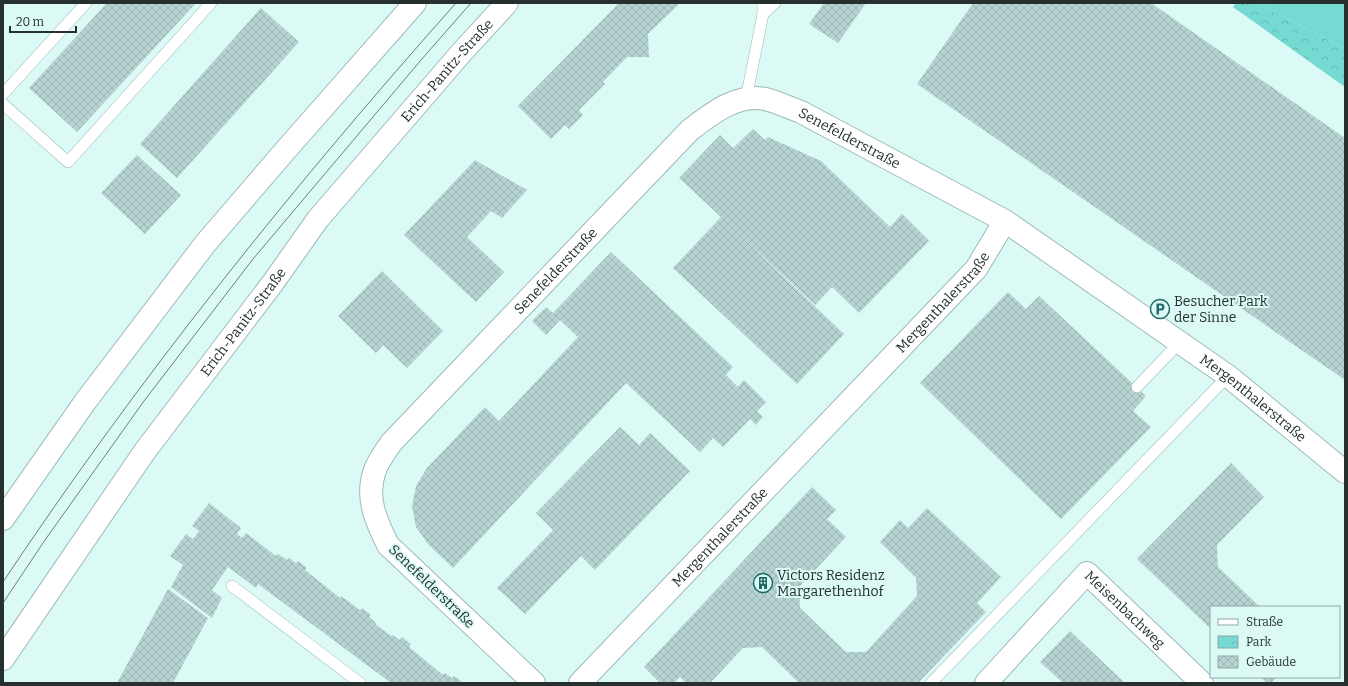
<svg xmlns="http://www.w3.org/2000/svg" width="1348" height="686" font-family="Bitter,serif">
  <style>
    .green { fill: #74dad2 }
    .park { fill: url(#park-crowns) }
    .building { fill: url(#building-cross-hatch) }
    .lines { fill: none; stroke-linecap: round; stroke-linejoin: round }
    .service-casing { stroke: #9dbab7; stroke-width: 12 }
    .minor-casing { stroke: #9dbab7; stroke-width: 24 }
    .secondary-casing { stroke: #9dbab7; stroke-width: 24 }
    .service { stroke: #fff; stroke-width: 11 }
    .minor { stroke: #fff; stroke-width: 22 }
    .secondary { stroke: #fff; stroke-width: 22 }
    .tram { stroke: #6c7f7c; stroke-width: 1 }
    .labels { text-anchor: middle; stroke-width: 4; stroke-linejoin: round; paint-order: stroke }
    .street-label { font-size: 14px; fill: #25302f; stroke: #dbfaf6 }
    .poi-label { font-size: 14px; fill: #25302f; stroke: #dbfaf6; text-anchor: start }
  </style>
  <defs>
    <pattern id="park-crowns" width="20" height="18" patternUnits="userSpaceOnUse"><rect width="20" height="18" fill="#74dad2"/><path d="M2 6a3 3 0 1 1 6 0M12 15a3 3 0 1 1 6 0" fill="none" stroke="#64bbb5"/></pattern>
    <pattern id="building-cross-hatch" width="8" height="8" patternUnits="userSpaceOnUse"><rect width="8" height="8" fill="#b5d3d0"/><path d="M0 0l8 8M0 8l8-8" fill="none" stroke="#9cb5b3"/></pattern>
  </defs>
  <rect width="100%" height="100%" fill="#dbfaf6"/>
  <path class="green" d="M1257 3H1345V48Z"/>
  <path class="park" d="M1236 3H1257L1345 48V87L1233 7Z"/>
  <g class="building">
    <path d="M107 3H196L77 132 29 88Z"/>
    <path d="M619 3H676L678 5 648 34 649 57H627L603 82 605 84 579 110 583 115 569 129 565 125 551 139 518 106Z"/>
    <path d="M824 3H866L838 43 809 24Z"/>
    <path d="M973 3H1151L1345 138V380L917 84Z"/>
    <path d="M261 8 299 42 177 178 140 144Z"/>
    <path d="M753 129 765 140 768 137 821 161 890 227 902 214 929 241 859 313 832 287 815 305 727 223 844 334 797 384 673 268 721 217 679 178 720 135 733 148Z"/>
    <path d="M137 155 181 195 145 234 101 193Z"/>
    <path d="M475 160 527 190 502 218 491 211 467 237 504 272 476 302 404 235Z"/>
    <path d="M611 252 733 367 726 375 738 387 744 380 766 402 757 411 763 417 756 425 750 419 723 447 713 438 700 452 626 383 453 568 428 544 416 527 412 506 416 486 427 468 485 407 499 421 578 337 560 320 546 335 532 321 546 307 553 313Z"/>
    <path d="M382 271 443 331 407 368 383 345 376 353 338 316Z"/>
    <path d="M1008 292 1026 309 1039 296 1146 396 1133 411 1151 427 1061 519 920 383Z"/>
    <path d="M620 427 639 445 650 433 690 471 595 570 581 556 525 614 497 588 553 530 536 513Z"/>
    <path d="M1231 463 1264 497 1217 545 1218 567 1260 607H1211V629L1137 559Z"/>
    <path d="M812 487 836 510 827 519 846 537 799 587 800 608 846 652H866L917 596 916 578 880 542 900 520 908 528 927 508 1001 577 977 603 986 612 918 683H799L762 647 743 648 710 683H686L680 677 674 683H660L644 667Z"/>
    <path d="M209 503 241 528 237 534 242 538 246 533 276 556 278 554 287 560 289 558 296 563 298 561 307 568 305 570 340 598 341 596 360 610 362 608 371 615 369 617 376 623 375 624 391 636 393 635 400 640 402 637 411 644 409 647 443 675 445 673 452 678 454 676 464 683H391L258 584 256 588 228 567 212 590 222 598 212 618 171 587 183 565 170 556 186 534 193 539 199 531 192 526Z"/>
    <path d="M168 589 208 618 173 683H117Z"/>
    <path d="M1070 631 1125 683H1063L1040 662Z"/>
    <path d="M1261 677H1277L1271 683H1267Z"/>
  </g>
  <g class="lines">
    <defs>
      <g id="service">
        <path d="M763 14 775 3"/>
        <path d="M3 94 86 3"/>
        <path d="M746 99 763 14V3"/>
        <path d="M3 104 68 162 211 3"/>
        <path d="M1137 387 1180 342"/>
        <path d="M232 586 360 683"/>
        <path d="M931 683 1228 376"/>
      </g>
      <g id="minor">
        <path id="s1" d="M534 683 388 545C376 521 365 497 375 470 378 461 386 451 391 443L690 130C711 114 739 91 769 100 779 103 790 108 801 112L1005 221"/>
        <path id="s2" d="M580 683 976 269 1005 221 1228 376 1345 472"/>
        <path id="s3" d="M986 683 1087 573 1202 683"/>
      </g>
      <g id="secondary">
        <path d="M3 519 85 402 205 244 284 152 415 3"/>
        <path id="s4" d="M3 659 145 451 272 284 318 219 462 52 507 3"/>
      </g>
    </defs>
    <use href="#service" class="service-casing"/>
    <use href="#minor" class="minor-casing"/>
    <use href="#secondary" class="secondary-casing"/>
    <use href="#service" class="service"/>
    <use href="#minor" class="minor"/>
    <use href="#secondary" class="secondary"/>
    <g class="tram">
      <path d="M3 582C139 378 293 186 456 3"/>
      <path d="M3 603 45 540 144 401 253 259 421 60 471 3"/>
    </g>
  </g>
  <defs>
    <symbol id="parking-ring" viewBox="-11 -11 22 22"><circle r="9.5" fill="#dbfaf6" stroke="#1f6a66" stroke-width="1.5"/><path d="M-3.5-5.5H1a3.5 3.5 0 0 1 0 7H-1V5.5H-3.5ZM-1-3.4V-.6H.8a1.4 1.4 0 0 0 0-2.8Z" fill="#1f6a66"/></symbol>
    <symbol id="building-ring" viewBox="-11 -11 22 22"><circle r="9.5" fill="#dbfaf6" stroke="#1f6a66" stroke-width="1.5"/><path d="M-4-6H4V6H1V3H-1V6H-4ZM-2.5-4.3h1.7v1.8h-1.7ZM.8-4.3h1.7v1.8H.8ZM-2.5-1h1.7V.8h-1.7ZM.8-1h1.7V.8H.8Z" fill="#1f6a66"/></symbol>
  </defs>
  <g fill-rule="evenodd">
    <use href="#parking-ring" x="1149" y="298" width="22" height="22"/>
    <use href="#building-ring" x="752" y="572" width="22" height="22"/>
  </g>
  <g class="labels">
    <g class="street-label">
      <text dy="5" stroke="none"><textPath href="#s4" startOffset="738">Erich-Panitz-Straße</textPath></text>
      <text dy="5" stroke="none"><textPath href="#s1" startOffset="921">Senefelderstraße</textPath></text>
      <text dy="5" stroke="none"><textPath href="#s1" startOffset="549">Senefelderstraße</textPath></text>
      <text dy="5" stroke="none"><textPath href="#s2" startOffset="526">Mergenthalerstraße</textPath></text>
      <text dy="5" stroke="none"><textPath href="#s4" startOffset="414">Erich-Panitz-Straße</textPath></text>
      <text dy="5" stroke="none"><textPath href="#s2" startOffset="934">Mergenthalerstraße</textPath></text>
      <text dy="5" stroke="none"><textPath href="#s2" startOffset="202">Mergenthalerstraße</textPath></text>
      <text transform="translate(432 586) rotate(44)" y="5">Senefelderstraße</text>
      <text dy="5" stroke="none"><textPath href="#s3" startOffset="202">Meisenbachweg</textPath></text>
    </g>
    <g class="poi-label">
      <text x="1174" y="306">Besucher Park<tspan x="1174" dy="16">der Sinne</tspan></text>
      <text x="777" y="580">Victors Residenz<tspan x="777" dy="16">Margarethenhof</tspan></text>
    </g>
  </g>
  <rect width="1348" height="686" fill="none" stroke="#25302f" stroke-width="8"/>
  <rect x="1210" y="606" width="130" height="72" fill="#dbfaf6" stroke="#92a9a6"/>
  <rect x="1218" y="619" width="20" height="6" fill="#ffffff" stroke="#92a9a6"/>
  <text x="1246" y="626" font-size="12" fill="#25302f">Straße</text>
  <rect x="1218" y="636" width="20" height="12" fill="url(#park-crowns)" stroke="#92a9a6"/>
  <text x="1246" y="646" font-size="12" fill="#25302f">Park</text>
  <rect x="1218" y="656" width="20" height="12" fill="url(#building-cross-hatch)" stroke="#92a9a6"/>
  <text x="1246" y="666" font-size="12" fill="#25302f">Gebäude</text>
  <path d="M10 26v6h66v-6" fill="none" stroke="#25302f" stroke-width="2"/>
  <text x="16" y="26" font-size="12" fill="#25302f" stroke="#dbfaf6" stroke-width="3" paint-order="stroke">20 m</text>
</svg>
